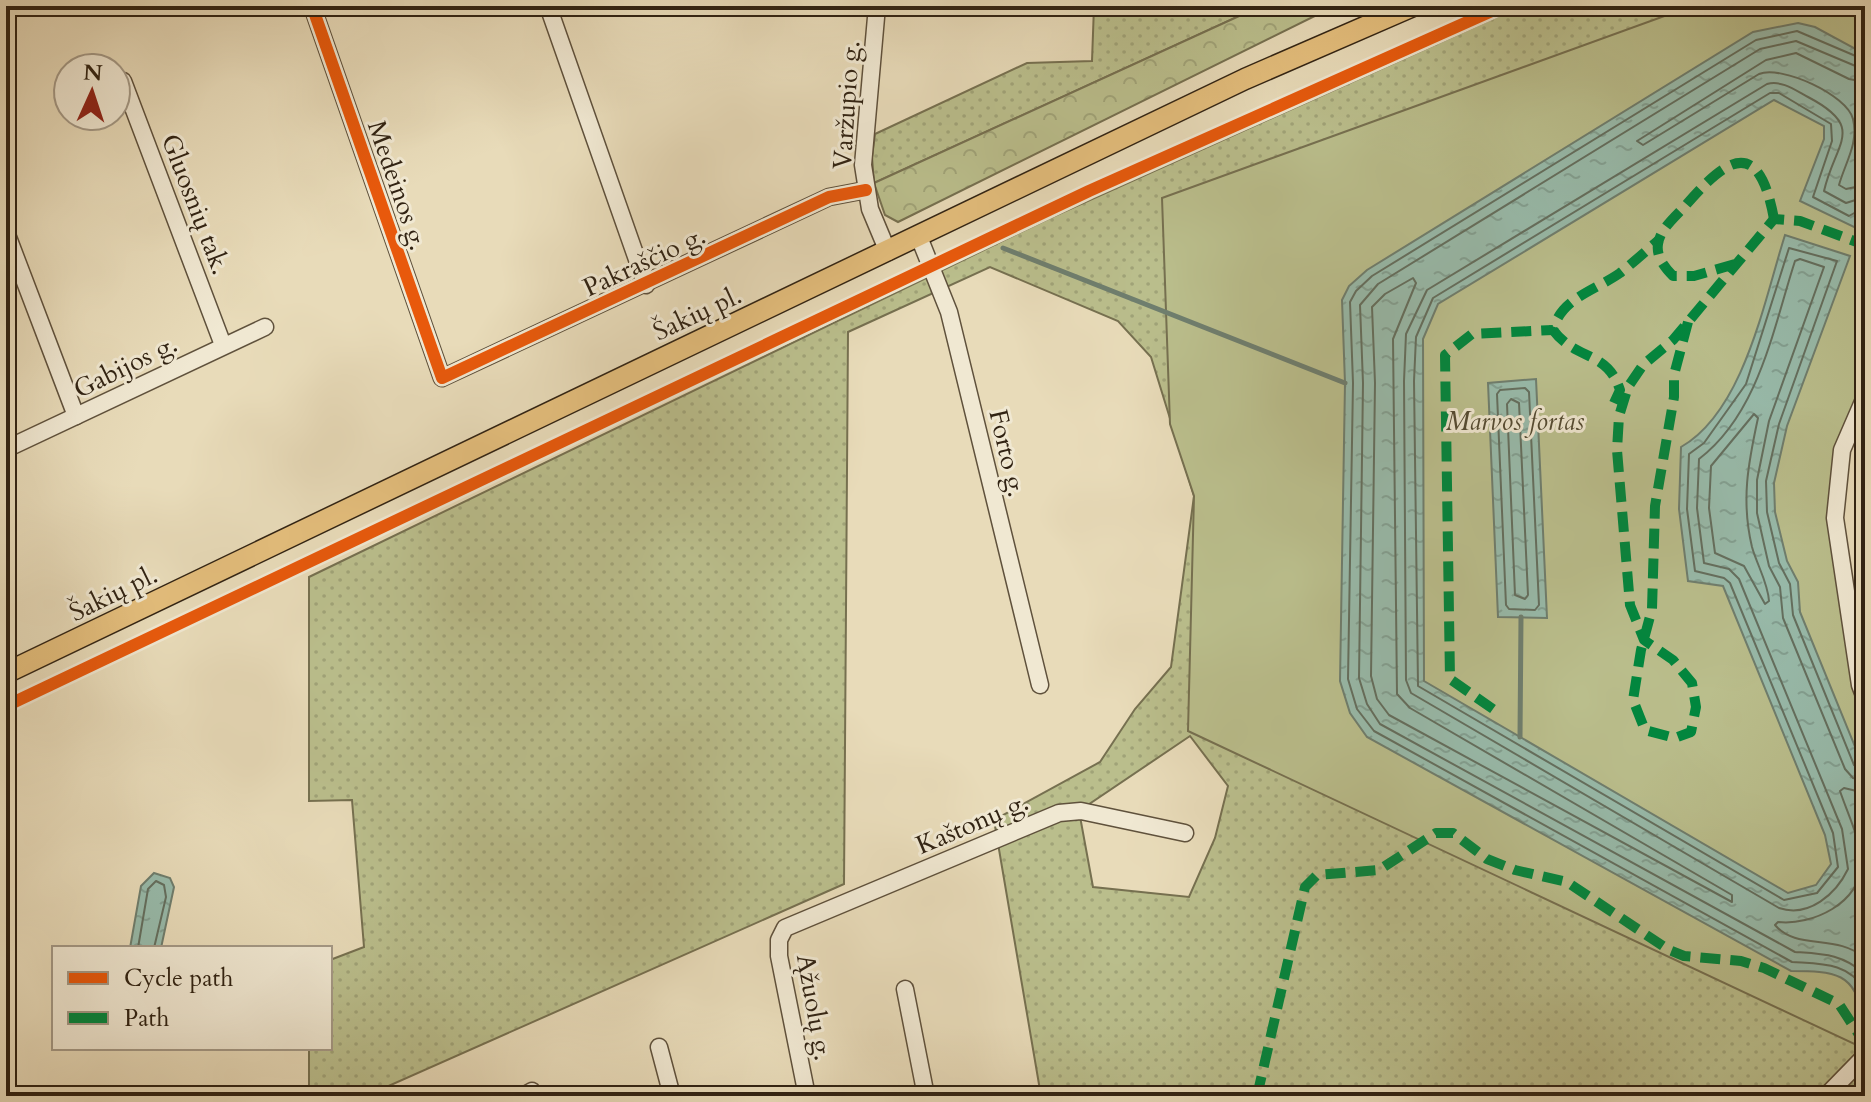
<svg xmlns="http://www.w3.org/2000/svg" width="1871" height="1102" font-family="Cardo,serif">
  <style>
    .grass { fill: url(#grass-dots); stroke: #767050; stroke-width: 2; fill-rule: evenodd }
    .forest { fill: url(#forest-crowns); stroke: #767050; stroke-width: 2 }
    .park { fill: #babe8c; stroke: #767050; stroke-width: 2 }
    .water { fill: url(#water-ripples); stroke: #6f7e6e; stroke-width: 2 }
    .lines { fill: none; stroke-linecap: round; stroke-linejoin: round }
    .shore { stroke: #646f5f; stroke-width: 2 }
    .stream { stroke: #6f7e6e; stroke-width: 5 }
    .minor-casing { stroke: #5f513c; stroke-width: 19 }
    .major-casing { stroke: #312313; stroke-width: 23 }
    .minor { stroke: #f0e8d2; stroke-width: 16 }
    .major { stroke: #e4be7c; stroke-width: 20 }
    .quiet { stroke: #00873e; stroke-width: 10; stroke-dasharray: 20 10; stroke-linecap: butt }
    .cycleway-casing { stroke: #f0e8d2; stroke-width: 17 }
    .cycleway { stroke: #e8590c; stroke-width: 12 }
    .labels { text-anchor: middle; stroke-width: 6; stroke-linejoin: round; paint-order: stroke }
    .street-label { font-size: 26px; fill: #312313; stroke: #f0e8d2 }
    .park-label { font-size: 26px; font-style: italic; fill: #534a31; stroke: #f0e8d2 }
  </style>
  <defs>
    <pattern id="grass-dots" width="8" height="8" patternUnits="userSpaceOnUse" patternTransform="scale(2)"><rect width="8" height="8" fill="#babe8c"/><path d="M2 2h.1M6 6h.1" fill="none" stroke="#a0a378" stroke-width="1.8" stroke-linecap="round"/></pattern>
    <pattern id="forest-crowns" width="20" height="18" patternUnits="userSpaceOnUse" patternTransform="scale(2)"><rect width="20" height="18" fill="#babe8c"/><path d="M2 6a3 3 0 1 1 6 0M12 15a3 3 0 1 1 6 0" fill="none" stroke="#a0a378"/></pattern>
    <pattern id="water-ripples" width="26" height="14" patternUnits="userSpaceOnUse" patternTransform="scale(2)"><rect width="26" height="14" fill="#98bbab"/><path d="M2 4q2-2 4 0t4 0M15 11q2-2 4 0t4 0" fill="none" stroke="#83a092"/></pattern>
  </defs>
  <rect width="100%" height="100%" fill="#e8dbb9"/>
  <filter id="stains"><feTurbulence type="fractalNoise" baseFrequency=".0025" numOctaves="4"/><feColorMatrix values="0 0 0 0 .2 0 0 0 0 .09 0 0 0 0 .02 0 0 0 .5 -.17"/></filter>
  <radialGradient id="worn" r=".72"><stop offset=".6" stop-color="#630" stop-opacity="0"/><stop offset="1" stop-color="#630" stop-opacity=".3"/></radialGradient>
  <g class="grass">
    <path d="M1094 6H1261L874 183 872 157 875 134 1027 63 1092 61Z"/>
    <path d="M1533 6H1865L1815 27 1865 1018V1096H1041L994 820 1100 762 1135 709 1171 667 1194 496 1151 357 1118 321 990 267 848 332 844 884 366 1096H309V1048H330V960L364 947 352 800 309 801V577L1050 218 1503 14ZM1190 736 1228 786 1215 838 1189 897 1093 887 1079 811Z"/>
  </g>
  <path class="forest" d="M1261 6H1335L898 222 885 215 874 183Z"/>
  <path class="park" d="M1692 6H1865V400L1842 450 1835 518 1865 698V1049L1188 731 1194 496 1170 424 1162 198Z"/>
  <g class="water">
    <path d="M1798 23 1815 27 1865 54V208L1856 228 1800 201 1824 139V126L1774 100 1438 304 1423 339 1424 681 1788 893 1816 885 1831 864 1825 835 1723 586 1688 581 1679 509 1681 447C1744 411 1764 301 1785 235L1850 256 1787 426 1774 483 1775 512 1787 561 1798 582 1800 612 1865 771V1018L1862 1020C1858 972 1833 971 1791 971L1367 737 1350 713 1340 681 1345 383 1342 300 1349 286 1367 270 1753 32Z"/>
    <path d="M1536 379 1547 618 1498 617 1488 383Z"/>
    <path d="M154 873 170 878 174 887 161 948H130L141 886Z"/>
  </g>
  <g class="lines">
    <g class="shore">
      <path d="M1865 60 1797 31 1756 40 1372 276 1356 291 1350 302 1353 383 1348 679 1357 709 1374 731 1792 962C1821 964 1848 962 1865 990"/>
      <path d="M1865 70 1796 41 1760 49 1378 284 1360 305 1363 383 1359 678 1367 704 1380 724 1795 952C1824 954 1842 954 1865 974"/>
      <path d="M1865 82 1849 79 1796 53 1766 60 1637 141 1643 145 1759 74C1782 65 1847 95 1853 119 1859 143 1845 163 1839 185L1846 189 1865 185"/>
      <path d="M1865 197 1846 203 1824 191C1835 142 1867 128 1808 97 1795 90 1782 80 1767 84L1427 290 1406 334 1404 381 1406 680 1411 693 1779 908C1809 918 1836 894 1848 869L1842 829 1739 579 1729 569 1704 563 1697 508 1699 459C1759 413 1773 329 1795 261L1800 259 1824 267 1769 421 1757 480V513L1769 566 1780 587 1783 618 1845 769 1853 778 1865 781"/>
      <path d="M1865 207 1849 216 1813 197 1832 141 1831 124 1779 93H1770L1433 298 1416 337 1414 381 1418 686 1784 900 1817 893 1838 867 1833 833 1730 583 1724 578 1695 571 1687 509 1689 454 1704 443 1746 384 1789 248 1837 261 1779 424 1766 481 1767 512 1779 563 1790 584 1793 615 1854 765 1865 771"/>
      <path d="M1413 278 1416 283 1393 339 1397 694 1410 708 1732 895V902L1389 715 1377 699 1371 676 1375 383 1372 307 1385 294Z"/>
      <path d="M1525 388 1529 392 1539 605 1535 610 1509 609 1506 605 1497 394 1500 390Z"/>
      <path d="M1511 399 1519 403 1528 595 1525 599 1515 595 1507 404Z"/>
      <path d="M1754 414 1758 418C1748 464 1741 501 1752 547 1757 565 1768 583 1769 601L1765 604 1744 566 1715 553 1709 508 1711 466Z"/>
      <path d="M1865 793 1844 788 1840 791C1848 815 1860 837 1861 863 1862 903 1811 926 1778 922L1775 925C1797 951 1836 933 1865 958"/>
      <path d="M138 948 148 889 156 881 164 885 166 897 154 948"/>
    </g>
    <g class="stream">
      <path d="M1003 248 1345 383"/>
      <path d="M1520 737 1521 617"/>
    </g>
    <defs>
      <g id="minor">
        <path d="M312 6 442 378 829 197 866 190"/>
        <path d="M548 6 646 285"/>
        <path d="M877 6 863 165 870 209 888 252"/>
        <path d="M123 81 223 345"/>
        <path d="M6 232 76 416"/>
        <path d="M919 237 949 312 1040 685"/>
        <path d="M1865 397 1842 450 1835 518 1860 685 1865 698"/>
        <path d="M6 449 265 327"/>
        <path d="M905 989 926 1096"/>
        <path d="M659 1047 672 1096"/>
        <path d="M523 1096 532 1091"/>
        <path d="M807 1096 779 956V940L785 928 1059 813 1081 811 1185 833"/>
        <path d="M1826 1096 1865 1056"/>
      </g>
      <path id="major" d="M6 673 1245 79 1413 6"/>
    </defs>
    <use href="#minor" class="minor-casing"/>
    <use href="#major" class="major-casing"/>
    <use href="#minor" class="minor"/>
    <use href="#major" class="major"/>
    <g class="quiet">
      <path d="M1735 264 1694 276H1673C1665 268 1656 257 1658 244 1660 229 1676 216 1686 205 1729 155 1759 138 1774 219"/>
      <path d="M1688 322 1674 375V397L1655 506 1652 609 1641 650 1633 700 1645 730 1675 738 1691 732 1696 707 1692 683 1673 660 1644 640 1630 605 1617 450 1619 416 1628 387 1643 365 1673 340 1774 219 1800 221 1865 245"/>
      <path d="M1614 403 1620 390C1607 350 1576 361 1553 330 1561 298 1596 290 1620 273 1634 262 1647 250 1660 239"/>
      <path d="M1493 709 1450 679 1445 355 1472 334 1553 330"/>
      <path d="M523 1096 532 1091"/>
      <path d="M1257 1096 1305 887 1317 875 1379 870 1436 833H1453L1487 859 1515 870 1567 882 1669 950 1684 956 1741 961 1764 968 1839 1004 1865 1044"/>
    </g>
    <defs>
      <g id="cycleway">
        <path d="M312 6 442 378 829 197 866 190"/>
        <path d="M6 706 1089 191 1503 6"/>
      </g>
    </defs>
    <use href="#cycleway" class="cycleway-casing"/>
    <use href="#cycleway" class="cycleway"/>
  </g>
  <g class="labels">
    <g class="street-label">
      <text transform="translate(846 105) rotate(-86)" y="9">Varžupio g.</text>
      <text transform="translate(398 185) rotate(71)" y="9">Medeinos g.</text>
      <text transform="translate(196 204) rotate(69)" y="9">Gluosnių tak.</text>
      <text transform="translate(644 261) rotate(-25)" y="9">Pakraščio g.</text>
      <text transform="translate(697 313) rotate(-25)" y="9">Šakių pl.</text>
      <text transform="translate(125 366) rotate(-26)" y="9">Gabijos g.</text>
      <text transform="translate(1008 453) rotate(77)" y="9">Forto g.</text>
      <text transform="translate(113 593) rotate(-26)" y="9">Šakių pl.</text>
      <text transform="translate(972 823) rotate(-23)" y="9">Kaštonų g.</text>
      <text transform="translate(815 1007) rotate(80)" y="9">Ąžuolų g.</text>
    </g>
    <g class="park-label">
      <text x="1515" y="430">Marvos fortas</text>
    </g>
  </g>
  <rect width="1871" height="1102" fill="none" stroke="#e8dbb9" stroke-width="32"/>
  <rect x="8" y="8" width="1855" height="1086" fill="none" stroke="#312313" stroke-width="4"/>
  <rect x="16" y="16" width="1839" height="1070" fill="none" stroke="#312313" stroke-width="2"/>
  <rect x="52" y="946" width="280" height="104" fill="#f0e8d2" stroke="#a49986" stroke-width="2"/>
  <rect x="68" y="972" width="40" height="12" fill="#e8590c" stroke="#a49986" stroke-width="2"/>
  <text x="124" y="986" font-size="24" fill="#312313">Cycle path</text>
  <rect x="68" y="1012" width="40" height="12" fill="#00873e" stroke="#a49986" stroke-width="2"/>
  <text x="124" y="1026" font-size="24" fill="#312313">Path</text>
  <g transform="translate(92 92) rotate(3)"><circle r="38" fill="#f0e8d2" stroke="#a49986" stroke-width="2"/>
  <path d="M0-6L14 30L0 20L-14 30Z" fill="#8f2418"/>
  <text y="-12" font-size="22" font-weight="bold" text-anchor="middle" fill="#312313">N</text>
  </g>
  <rect width="100%" height="100%" filter="url(#stains)"/>
  <rect width="100%" height="100%" fill="url(#worn)"/>
</svg>
